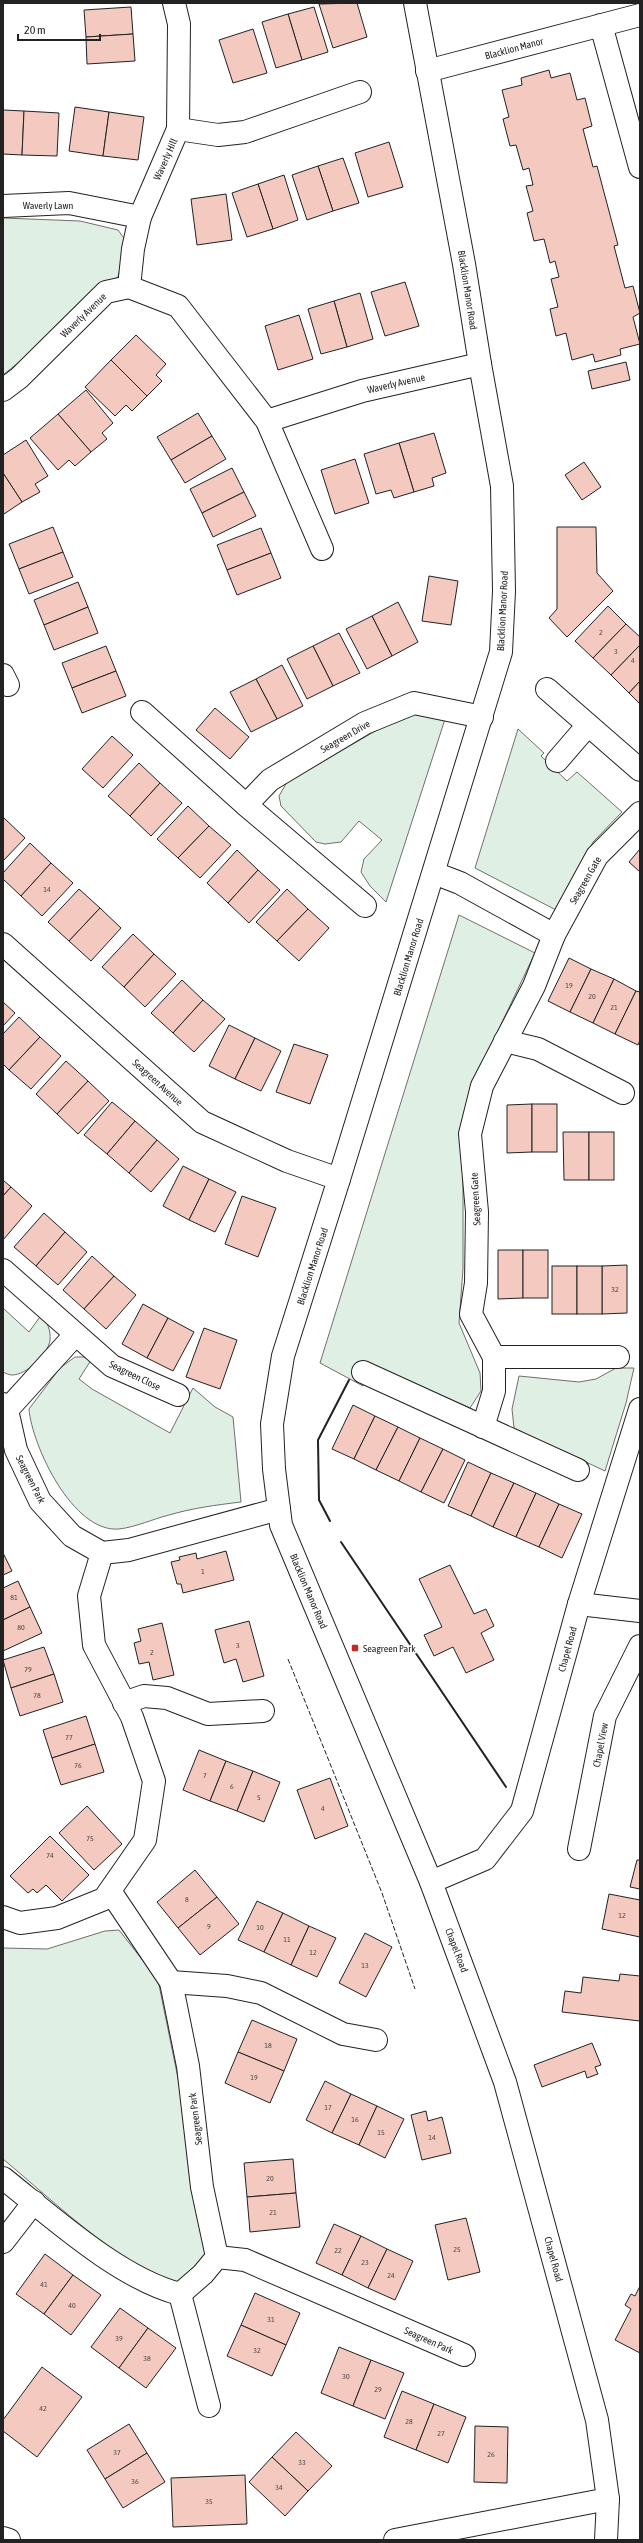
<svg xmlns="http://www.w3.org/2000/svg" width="643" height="2543" font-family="'Asap Condensed',sans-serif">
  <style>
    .green { fill: #e0efe3; stroke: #6f6f6f }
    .building { fill: #f3c9c0; stroke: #222 }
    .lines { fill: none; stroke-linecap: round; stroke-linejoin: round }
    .minor-casing { stroke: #222; stroke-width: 24 }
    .minor { stroke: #fff; stroke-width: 22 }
    .fence { stroke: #222; stroke-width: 1; stroke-dasharray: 5 2; stroke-linecap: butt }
    .wall { stroke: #222; stroke-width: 2 }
    .poi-dot { fill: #c62828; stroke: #fff; stroke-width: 1.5 }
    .labels { text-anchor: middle; stroke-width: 3; stroke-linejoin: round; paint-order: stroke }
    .number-label { font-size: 8px; fill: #564c4a }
    .street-label { font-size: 10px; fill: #222; stroke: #fff }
    .poi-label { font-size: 10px; fill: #222; stroke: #fff; text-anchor: start }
  </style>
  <rect width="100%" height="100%" fill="#fff"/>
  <g class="green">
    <path d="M3 218 80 221 118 230 126 241 118 277 86 296 34 350 3 375Z"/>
    <path d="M415 713 446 716 386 902 370 886 361 872 364 859 382 840 359 821 341 842 325 844 316 842 281 806 279 796 287 782 398 718Z"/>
    <path d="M518 729 544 753 541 756 567 781 577 772 622 812 593 842 558 911 475 868Z"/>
    <path d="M459 915 535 953 485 1058 461 1127 463 1186V1269L459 1323 480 1373 481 1391 470 1408 371 1365 363 1386 320 1363Z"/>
    <path d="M3 1308 29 1332 42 1314C47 1323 51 1330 50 1340 48 1355 26 1375 12 1375 9 1375 5 1373 3 1372Z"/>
    <path d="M75 1357H93L79 1379 92 1389 170 1433 193 1388 215 1407 233 1417 241 1502C216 1505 193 1508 169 1515 153 1519 136 1527 119 1529 73 1533 32 1446 29 1409L60 1368Z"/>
    <path d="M616 1368H634L626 1403 605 1471 514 1428 512 1409 519 1376 579 1382 596 1379Z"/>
    <path d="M119 1930 158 1980 191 2142 206 2259 175 2284C110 2257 57 2204 3 2159V1948L47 1949 105 1931Z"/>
  </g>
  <g class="building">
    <path d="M357 3 367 37 333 48 319 4Z"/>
    <path d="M131 7 133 34 86 37 84 10Z"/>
    <path d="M314 7 328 52 302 60 288 14Z"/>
    <path d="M288 14 302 60 276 68 262 22Z"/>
    <path d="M253 29 267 73 233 83 219 40Z"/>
    <path d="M133 34 135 61 87 64 86 37Z"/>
    <path d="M549 70 551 78 570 73 577 100 585 98 592 126 583 129 593 167 597 166 618 245 614 246 625 288 633 286 640 313 633 317 640 344 620 349 621 355 595 362 593 354 572 360 566 333 556 336 550 309 558 307 551 279 559 277 555 261 550 263 544 239 534 241 527 213 533 211 526 186 533 185 529 168 523 170 516 145 510 146 503 119 509 117 502 90 522 85 521 78Z"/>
    <path d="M75 107 109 112 103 156 69 151Z"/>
    <path d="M3 110 24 111 22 155 3 154Z"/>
    <path d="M24 111 59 113 57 156 22 155Z"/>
    <path d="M109 112 144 117 138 160 103 156Z"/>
    <path d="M389 142 403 187 368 197 355 153Z"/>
    <path d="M343 158 359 203 333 211 318 166Z"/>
    <path d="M318 166 333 211 307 220 292 175Z"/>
    <path d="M284 175 298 220 273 229 258 184Z"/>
    <path d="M258 184 273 229 247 237 232 193Z"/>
    <path d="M226 194 232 240 197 245 191 199Z"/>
    <path d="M405 282 419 326 385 336 371 292Z"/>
    <path d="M360 293 373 339 347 347 334 301Z"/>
    <path d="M334 301 347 347 321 354 308 309Z"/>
    <path d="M299 315 313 359 278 370 265 326Z"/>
    <path d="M136 335 166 364 156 375 162 381 147 396 111 360Z"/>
    <path d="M111 360 147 396 132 411 126 405 115 416 85 387Z"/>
    <path d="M626 362 630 380 592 389 588 371Z"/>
    <path d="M86 390 113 423 102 433 107 439 91 452 58 414Z"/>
    <path d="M198 413 212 436 171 460 157 437Z"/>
    <path d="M58 414 91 452 75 466 69 460 58 470 30 438Z"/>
    <path d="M434 433 446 473 432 478 434 486 414 492 399 443Z"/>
    <path d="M212 436 226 459 185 483 171 460Z"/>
    <path d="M26 440 48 476 35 484 40 492 22 502 3 473V455Z"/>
    <path d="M399 443 414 492 394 498 391 490 376 494 364 454Z"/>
    <path d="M355 459 369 503 335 514 321 470Z"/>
    <path d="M584 462 601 487 582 500 565 475Z"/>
    <path d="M232 468 244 492 202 513 190 489Z"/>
    <path d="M3 473 22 502 4 514 3 512Z"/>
    <path d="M244 492 256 516 213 537 202 513Z"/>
    <path d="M53 527 63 552 19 569 9 544Z"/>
    <path d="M557 527H596L597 573 613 591 567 637 549 618 557 609Z"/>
    <path d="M261 528 271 553 227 570 217 545Z"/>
    <path d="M63 552 73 577 29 594 19 569Z"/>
    <path d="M271 553 281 578 237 595 227 570Z"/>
    <path d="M429 576 458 581 451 625 422 621Z"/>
    <path d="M78 582 88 607 44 625 34 600Z"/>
    <path d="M398 602 418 642 392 656 372 616Z"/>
    <path d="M608 606 626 624 593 658 575 641Z"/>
    <path d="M88 607 98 633 54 650 44 625Z"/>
    <path d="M372 616 392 656 367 669 346 629Z"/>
    <path d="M626 624 640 637V645L611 675 593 658Z"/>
    <path d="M339 633 360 673 333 686 313 646Z"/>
    <path d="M640 645V681L629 693 611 675Z"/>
    <path d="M106 646 116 671 72 688 62 663Z"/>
    <path d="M313 646 333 686 307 699 287 659Z"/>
    <path d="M282 665 303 706 277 719 256 679Z"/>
    <path d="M116 671 126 696 82 713 72 688Z"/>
    <path d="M256 679 277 719 251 732 230 692Z"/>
    <path d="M640 681V704L629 693Z"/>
    <path d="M215 708 249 737 230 759 196 730Z"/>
    <path d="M112 736 133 755 103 788 82 769Z"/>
    <path d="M139 763 160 783 130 816 108 796Z"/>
    <path d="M160 783 182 803 151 836 130 816Z"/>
    <path d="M188 806 209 826 178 858 157 839Z"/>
    <path d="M4 818 25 838 3 861V819Z"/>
    <path d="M209 826 231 845 200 878 178 858Z"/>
    <path d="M30 843 51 863 21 896 3 879V873Z"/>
    <path d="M640 849V872L629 862Z"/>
    <path d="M237 850 258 870 228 903 207 883Z"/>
    <path d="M51 863 73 883 42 916 21 896Z"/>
    <path d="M258 870 280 890 249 923 228 903Z"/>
    <path d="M79 889 100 908 69 941 48 922Z"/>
    <path d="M287 889 308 909 277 941 256 922Z"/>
    <path d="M100 908 121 928 91 961 69 941Z"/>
    <path d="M308 909 329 928 299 961 277 941Z"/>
    <path d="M133 934 154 954 124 987 102 967Z"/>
    <path d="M154 954 176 974 145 1007 124 987Z"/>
    <path d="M569 958 591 969 570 1012 548 1001Z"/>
    <path d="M591 969 614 979 593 1023 570 1012Z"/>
    <path d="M614 979 636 991 615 1034 593 1023Z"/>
    <path d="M182 980 203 1000 173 1033 151 1013Z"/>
    <path d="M636 991 640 992V1040L638 1045 615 1034Z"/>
    <path d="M203 1000 225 1019 194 1052 173 1033Z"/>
    <path d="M3 1002 15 1013 3 1026Z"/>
    <path d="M19 1017 40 1037 9 1070 3 1064V1034Z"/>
    <path d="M229 1025 255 1038 235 1079 209 1066Z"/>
    <path d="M40 1037 61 1056 31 1089 9 1070Z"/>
    <path d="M255 1038 281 1051 261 1091 235 1079Z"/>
    <path d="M294 1044 328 1055 310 1104 276 1092Z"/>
    <path d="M66 1061 88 1081 57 1114 36 1094Z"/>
    <path d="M88 1081 109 1101 78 1134 57 1114Z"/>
    <path d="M112 1102 135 1121 107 1154 84 1135Z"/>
    <path d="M532 1104V1152L507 1153V1105Z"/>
    <rect x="532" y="1104" width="25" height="48"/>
    <path d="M135 1121 157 1140 129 1173 107 1154Z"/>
    <path d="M563 1132H589V1180H564Z"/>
    <rect x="589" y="1132" width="25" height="48"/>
    <path d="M157 1140 179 1159 151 1192 129 1173Z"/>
    <path d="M183 1166 209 1179 189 1220 163 1206Z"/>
    <path d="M209 1179 236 1192 215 1232 189 1220Z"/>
    <path d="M3 1180 11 1187 3 1196Z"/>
    <path d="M11 1187 32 1206 3 1240V1196Z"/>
    <path d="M242 1196 276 1208 258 1257 225 1244Z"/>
    <path d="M44 1213 65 1232 36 1266 14 1247Z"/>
    <path d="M65 1232 87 1252 58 1285 36 1266Z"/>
    <path d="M498 1250H523V1298L498 1299Z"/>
    <rect x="523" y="1250" width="25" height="48"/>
    <path d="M92 1256 114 1276 84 1309 63 1290Z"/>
    <path d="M627 1265V1313L602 1314V1266Z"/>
    <rect x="552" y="1266" width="25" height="48"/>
    <rect x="577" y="1266" width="25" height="48"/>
    <path d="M114 1276 136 1295 106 1329 84 1309Z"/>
    <path d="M143 1304 168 1318 147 1358 122 1344Z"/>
    <path d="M168 1318 194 1332 173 1371 147 1358Z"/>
    <path d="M204 1328 237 1340 220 1389 186 1377Z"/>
    <path d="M353 1405 375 1416 354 1459 332 1449Z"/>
    <path d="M375 1416 398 1427 376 1470 354 1459Z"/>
    <path d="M398 1427 420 1438 399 1481 376 1470Z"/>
    <path d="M420 1438 443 1449 421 1492 399 1481Z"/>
    <path d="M443 1449 465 1460 444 1503 421 1492Z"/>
    <path d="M468 1462 491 1473 471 1516 448 1506Z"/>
    <path d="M491 1473 514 1483 493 1527 471 1516Z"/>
    <path d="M514 1483 536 1493 516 1537 493 1527Z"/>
    <path d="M536 1493 559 1504 539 1547 516 1537Z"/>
    <path d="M559 1504 582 1514 562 1558 539 1547Z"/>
    <path d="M226 1551 234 1580 183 1593 181 1584H177L171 1562 180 1560 179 1557 196 1553 197 1559Z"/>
    <path d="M3 1553 12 1571 3 1575Z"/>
    <path d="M450 1565 474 1614 486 1609 494 1626 481 1633 494 1660 466 1673 453 1647 434 1656 424 1635 442 1627 419 1579Z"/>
    <path d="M18 1581 30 1607 3 1620V1588Z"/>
    <path d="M30 1607 42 1633 3 1651V1620Z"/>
    <path d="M249 1621 264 1676 243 1682 236 1659 224 1663 215 1630Z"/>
    <path d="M162 1623 174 1675 153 1680 149 1662 139 1664 134 1643 141 1641 138 1629Z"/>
    <path d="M44 1647 54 1674 11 1688 3 1660Z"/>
    <path d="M54 1674 63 1702 20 1716 11 1688Z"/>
    <path d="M86 1716 95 1744 52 1758 43 1730Z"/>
    <path d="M95 1744 104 1772 61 1785 52 1758Z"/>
    <path d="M199 1750 226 1761 210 1801 183 1790Z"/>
    <path d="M226 1761 253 1771 237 1811 210 1801Z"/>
    <path d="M253 1771 280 1782 264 1822 237 1811Z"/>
    <path d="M330 1778 348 1826 315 1839 297 1790Z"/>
    <path d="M87 1806 122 1844 94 1870 59 1833Z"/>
    <path d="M50 1836 89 1875 62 1901 46 1885 37 1893 33 1889 28 1893 10 1876Z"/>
    <path d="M637 1860H640V1889L630 1887Z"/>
    <path d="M195 1870 217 1897 178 1928 157 1902Z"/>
    <path d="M609 1894 640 1900V1937L602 1929Z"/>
    <path d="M217 1897 239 1924 200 1955 178 1928Z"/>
    <path d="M257 1901 283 1913 264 1952 238 1940Z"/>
    <path d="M283 1913 309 1926 291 1965 264 1952Z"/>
    <path d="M309 1926 336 1938 317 1977 291 1965Z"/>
    <path d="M365 1933 392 1947 366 1997 339 1983Z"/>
    <path d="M620 1974 640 1976V2021L562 2012 565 1991 581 1993 583 1977 619 1981Z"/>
    <path d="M252 2020 297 2039 284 2071 238 2052Z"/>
    <path d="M592 2043 601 2065 595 2067 598 2074 587 2078 585 2071 542 2087 534 2065Z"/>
    <path d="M238 2052 284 2071 270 2103 225 2083Z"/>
    <path d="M325 2081 351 2094 332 2133 306 2120Z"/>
    <path d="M351 2094 377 2106 359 2145 332 2133Z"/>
    <path d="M377 2106 404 2119 385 2158 359 2145Z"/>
    <path d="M426 2111 428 2121 442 2117 451 2153 422 2160 411 2115Z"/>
    <path d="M293 2159 296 2193 247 2197 244 2163Z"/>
    <path d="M296 2193 300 2227 250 2232 247 2197Z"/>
    <path d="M466 2218 480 2272 448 2280 435 2225Z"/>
    <path d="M334 2224 361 2236 342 2275 316 2263Z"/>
    <path d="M361 2236 387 2249 368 2288 342 2275Z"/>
    <path d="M387 2249 413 2261 395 2300 368 2288Z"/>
    <path d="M45 2254 73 2275 44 2314 16 2294Z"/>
    <path d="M73 2275 101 2295 71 2335 44 2314Z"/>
    <path d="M640 2286V2353L615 2340 631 2309 625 2305 631 2294 635 2296Z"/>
    <path d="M255 2293 300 2313 286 2345 241 2325Z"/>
    <path d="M120 2308 148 2328 119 2368 91 2347Z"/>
    <path d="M241 2325 286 2345 272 2376 227 2356Z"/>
    <path d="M148 2328 176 2348 146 2388 119 2368Z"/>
    <path d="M339 2347 371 2360 353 2406 321 2393Z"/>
    <path d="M371 2360 404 2373 385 2419 353 2406Z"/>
    <path d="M42 2367 82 2397 37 2457 3 2431V2420Z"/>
    <path d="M402 2391 434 2404 416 2450 384 2437Z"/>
    <path d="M434 2404 466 2417 448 2463 416 2450Z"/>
    <path d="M129 2424 147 2453 105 2479 87 2450Z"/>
    <path d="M475 2426 508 2427 507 2483 474 2482Z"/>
    <path d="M296 2432 332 2466 308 2491 272 2457Z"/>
    <path d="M147 2453 165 2482 123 2508 105 2479Z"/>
    <path d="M272 2457 308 2491 285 2516 249 2482Z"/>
    <path d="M245 2475 247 2524 173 2527 171 2478Z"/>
  </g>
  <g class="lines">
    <defs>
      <g id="minor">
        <path d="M415 3 464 264 480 364 502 486 504 591 501 652 339 1179 283 1356 272 1424 274 1469 281 1525 431 1882 505 2082 597 2420 608 2499 606 2540"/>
        <path d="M601 25 640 167"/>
        <path d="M427 71 640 15"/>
        <path d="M178 129 218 135 245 132 360 92"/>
        <path d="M3 206 69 203 140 217"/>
        <path d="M129 287 133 249 140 217 178 129 179 24 174 3"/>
        <path d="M3 390 19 378 106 292 129 287 178 306 267 421 322 549"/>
        <path d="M267 421 362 391 480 364"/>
        <path d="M3 675 8 685"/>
        <path d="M547 689 640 770"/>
        <path d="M142 712 246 805 270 780 365 723 414 703 482 717"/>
        <path d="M557 761 588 725"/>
        <path d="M246 805 365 906"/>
        <path d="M434 873 460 883 554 935 534 986 482 1086 470 1134 477 1212 476 1283 471 1314 494 1357V1391L483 1427"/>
        <path d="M554 935 597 856 640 813"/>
        <path d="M3 944 202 1122 287 1161 339 1179"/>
        <path d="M505 1041 538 1049 623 1093"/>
        <path d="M3 1270 112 1366 178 1395"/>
        <path d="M494 1357H618"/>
        <path d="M363 1372 578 1470"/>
        <path d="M3 1404 7 1410 16 1450 40 1501 72 1536 102 1553 129 1550 279 1509"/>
        <path d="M7 1410 75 1335"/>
        <path d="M579 1604 640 1611"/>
        <path d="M124 1703 144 1696 167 1698 208 1714 263 1711"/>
        <path d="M579 1849 605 1716 640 1646"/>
        <path d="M431 1882 485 1859 522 1811 579 1604 640 1409"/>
        <path d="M110 1891 171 1982 227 1986 261 1993 343 2034 376 2040"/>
        <path d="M3 1917 20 1923 57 1918 104 1899 145 1840 154 1781 132 1717 94 1645 89 1596 102 1553"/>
        <path d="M3 2178C52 2217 120 2279 180 2294L203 2274 217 2257 202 2187 188 2066 171 1982"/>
        <path d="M3 2242 34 2202"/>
        <path d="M217 2257 245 2260 464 2355"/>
        <path d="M180 2294 209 2406"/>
        <path d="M3 2538 9 2540"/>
        <path d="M395 2540 608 2499"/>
      </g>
    </defs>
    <use href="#minor" class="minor-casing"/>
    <use href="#minor" class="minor"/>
    <path class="fence" d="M288 1659 382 1893 415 1989"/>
    <g class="wall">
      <path d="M330 1521 319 1500 318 1440 349 1380"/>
      <path d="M341 1542 506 1787"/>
    </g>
  </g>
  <rect class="poi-dot" x="351" y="1644" width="8" height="8" rx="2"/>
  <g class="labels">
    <g class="number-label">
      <text x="601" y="635">2</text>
      <text x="616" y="654">3</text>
      <text x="633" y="663">4</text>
      <text x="47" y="892">14</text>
      <text x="569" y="988">19</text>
      <text x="592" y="999">20</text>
      <text x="614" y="1010">21</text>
      <text x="615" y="1292">32</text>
      <text x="203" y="1574">1</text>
      <text x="14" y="1600">81</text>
      <text x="21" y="1630">80</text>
      <text x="238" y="1648">3</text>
      <text x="152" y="1655">2</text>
      <text x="28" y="1672">79</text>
      <text x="37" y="1698">78</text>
      <text x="69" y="1740">77</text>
      <text x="78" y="1768">76</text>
      <text x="205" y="1778">7</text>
      <text x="232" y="1789">6</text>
      <text x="259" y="1800">5</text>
      <text x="323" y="1811">4</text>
      <text x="90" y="1841">75</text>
      <text x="50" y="1858">74</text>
      <text x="187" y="1902">8</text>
      <text x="622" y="1918">12</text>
      <text x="209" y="1929">9</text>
      <text x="260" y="1930">10</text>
      <text x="287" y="1942">11</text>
      <text x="313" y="1955">12</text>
      <text x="365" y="1968">13</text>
      <text x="268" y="2048">18</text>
      <text x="254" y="2080">19</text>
      <text x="328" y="2110">17</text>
      <text x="355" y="2122">16</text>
      <text x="381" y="2135">15</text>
      <text x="432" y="2140">14</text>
      <text x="270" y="2181">20</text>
      <text x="273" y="2215">21</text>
      <text x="457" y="2252">25</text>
      <text x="338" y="2253">22</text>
      <text x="365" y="2265">23</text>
      <text x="391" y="2278">24</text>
      <text x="44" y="2287">41</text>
      <text x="72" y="2308">40</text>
      <text x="271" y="2322">31</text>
      <text x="119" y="2341">39</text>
      <text x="257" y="2353">32</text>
      <text x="147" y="2361">38</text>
      <text x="346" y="2379">30</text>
      <text x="378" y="2392">29</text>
      <text x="43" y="2411">42</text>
      <text x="409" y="2424">28</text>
      <text x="441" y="2436">27</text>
      <text x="117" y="2455">37</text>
      <text x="491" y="2457">26</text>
      <text x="302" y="2465">33</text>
      <text x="135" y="2484">36</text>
      <text x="279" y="2490">34</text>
      <text x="209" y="2504">35</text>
    </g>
    <g class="street-label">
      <text transform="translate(514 48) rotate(-15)" y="4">Blacklion Manor</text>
      <text transform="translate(165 159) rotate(-66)" y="4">Waverly Hill</text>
      <text x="48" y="209">Waverly Lawn</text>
      <text transform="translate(468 290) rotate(81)" y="4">Blacklion Manor Road</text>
      <text transform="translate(83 315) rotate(-44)" y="4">Waverly Avenue</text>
      <text transform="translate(396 383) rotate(-13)" y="4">Waverly Avenue</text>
      <text transform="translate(502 611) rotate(-87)" y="4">Blacklion Manor Road</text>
      <text transform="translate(345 736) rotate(-30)" y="4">Seagreen Drive</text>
      <text transform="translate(585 880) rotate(-60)" y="4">Seagreen Gate</text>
      <text transform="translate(408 957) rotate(-73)" y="4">Blacklion Manor Road</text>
      <text transform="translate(158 1082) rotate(42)" y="4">Seagreen Avenue</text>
      <text transform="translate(475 1199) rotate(-93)" y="4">Seagreen Gate</text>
      <text transform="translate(312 1266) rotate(-72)" y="4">Blacklion Manor Road</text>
      <text transform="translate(135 1375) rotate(26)" y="4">Seagreen Close</text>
      <text transform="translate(31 1479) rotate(63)" y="4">Seagreen Park</text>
      <text transform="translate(309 1591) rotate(67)" y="4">Blacklion Manor Road</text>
      <text transform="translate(567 1649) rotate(-75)" y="4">Chapel Road</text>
      <text transform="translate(600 1745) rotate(-79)" y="4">Chapel View</text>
      <text transform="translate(457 1950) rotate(69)" y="4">Chapel Road</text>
      <text transform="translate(195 2119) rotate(-97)" y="4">Seagreen Park</text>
      <text transform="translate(554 2259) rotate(75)" y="4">Chapel Road</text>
      <text transform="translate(429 2340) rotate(24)" y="4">Seagreen Park</text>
    </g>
    <g class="poi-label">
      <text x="363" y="1652">Seagreen Park</text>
    </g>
  </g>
  <rect width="643" height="2543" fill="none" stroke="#222222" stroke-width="8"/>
  <path d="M18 34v6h82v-6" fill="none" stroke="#222222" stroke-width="2"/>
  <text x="24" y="34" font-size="12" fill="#222222" stroke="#ffffff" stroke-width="3" paint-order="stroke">20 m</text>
</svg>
